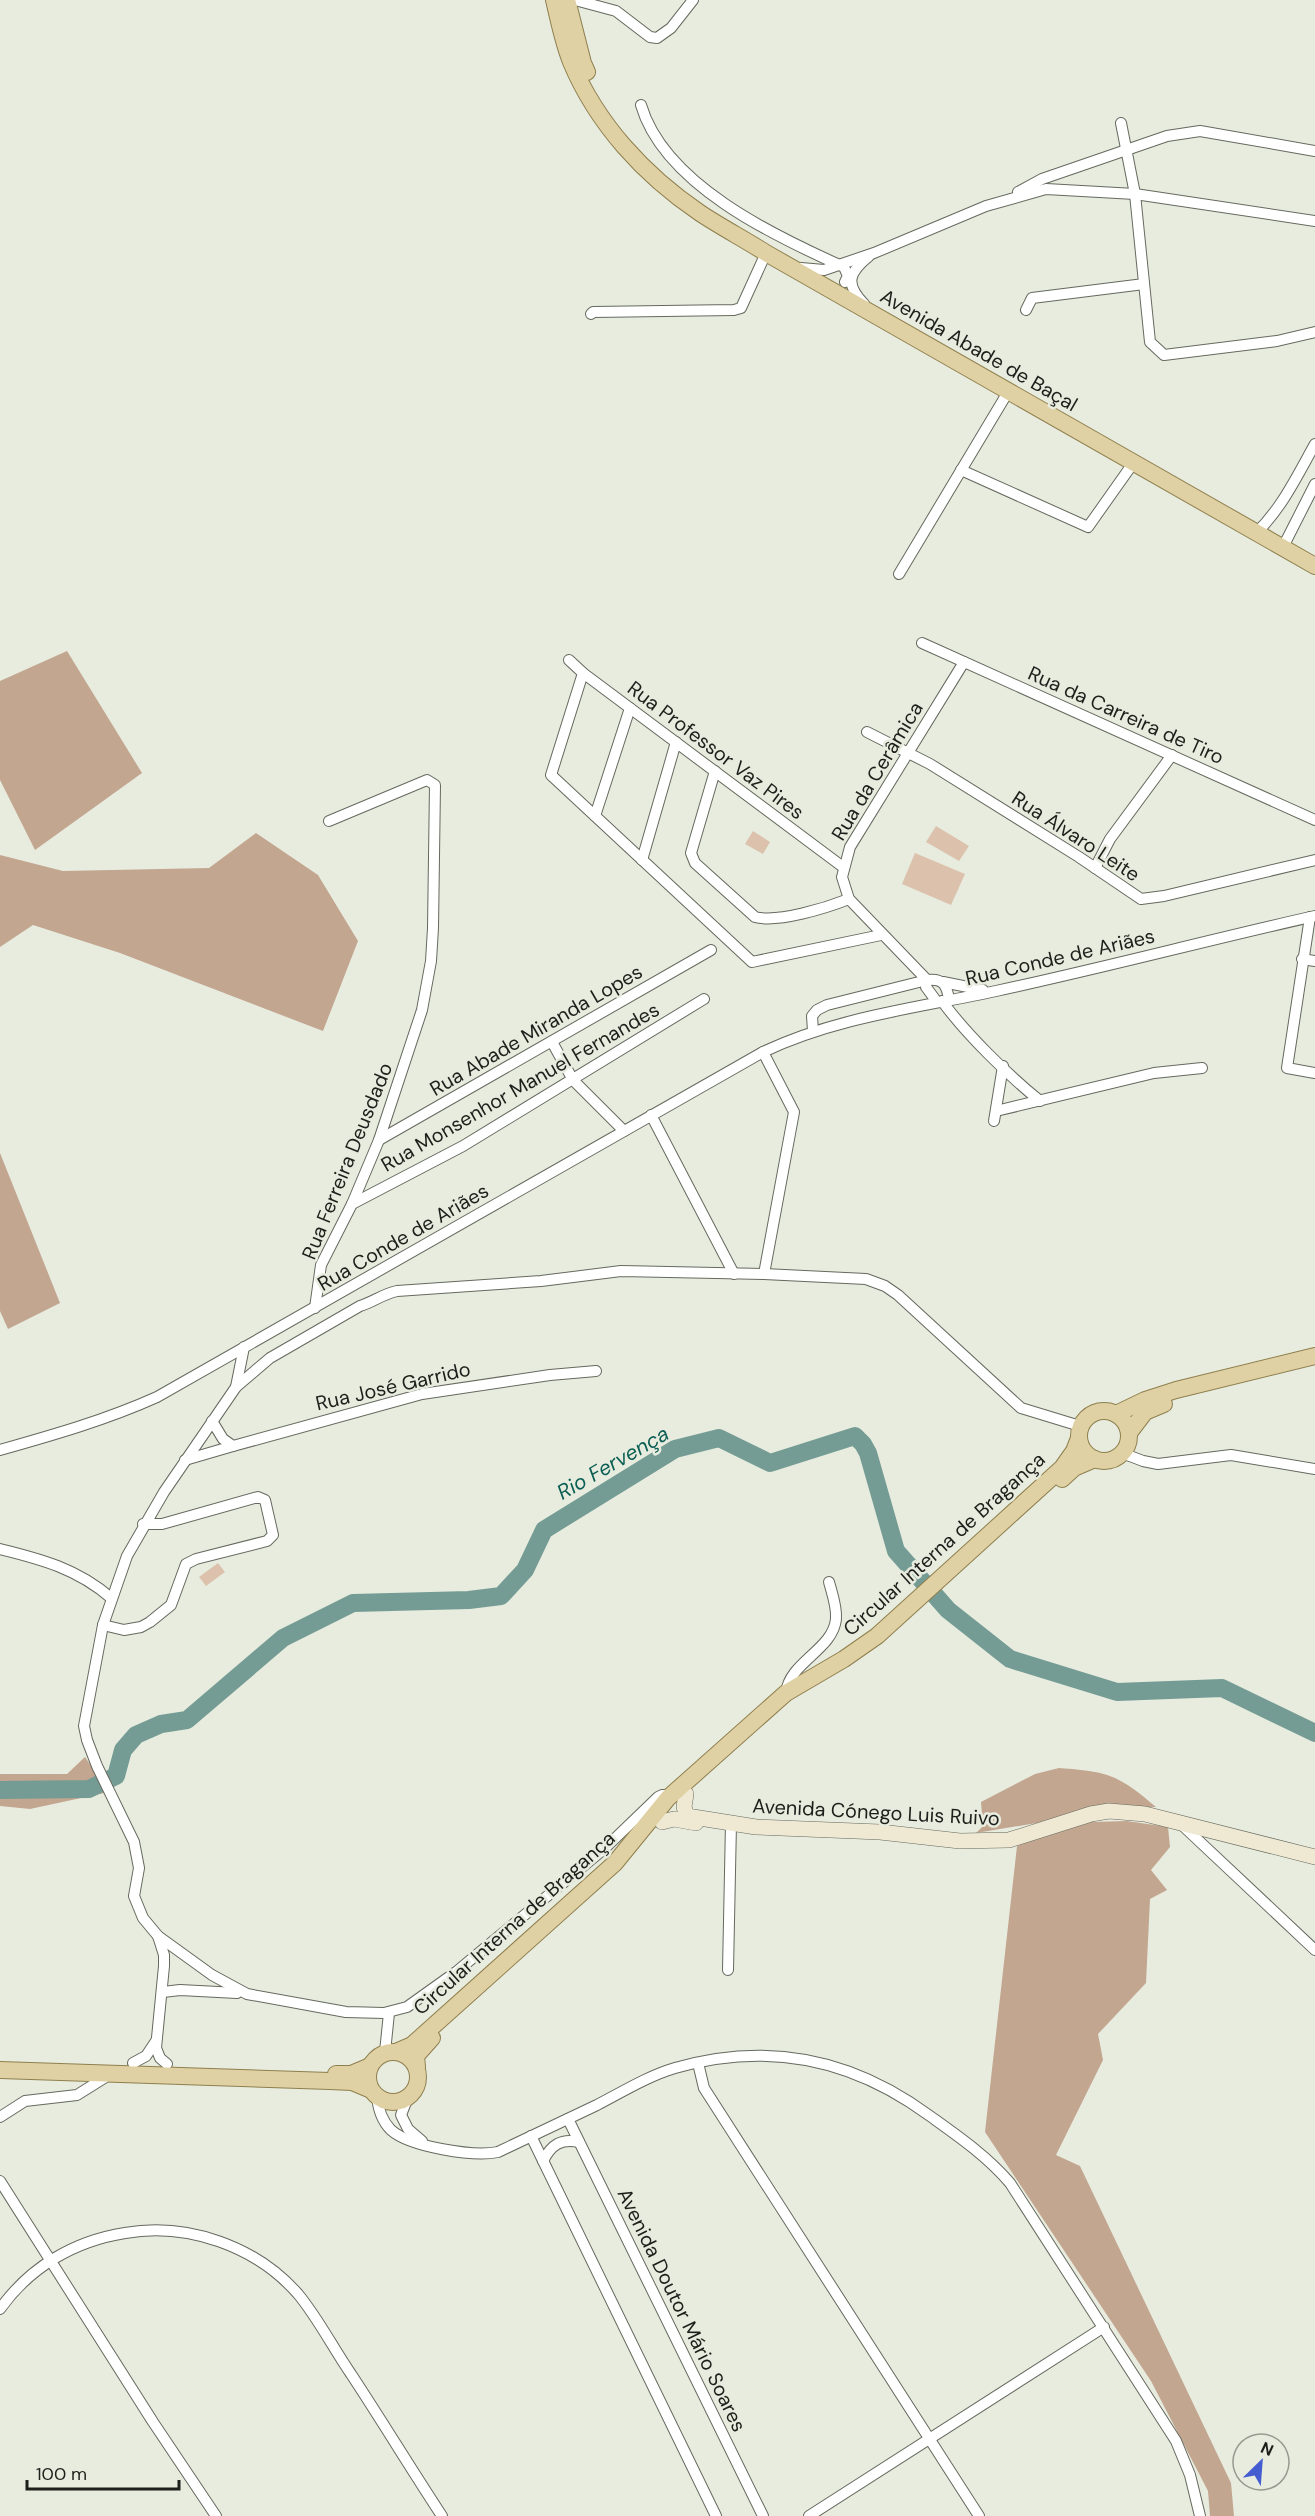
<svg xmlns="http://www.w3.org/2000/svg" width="1315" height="2516" font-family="'DM Sans',sans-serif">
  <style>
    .green { fill: #dcc2ac }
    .forest { fill: #c2a690 }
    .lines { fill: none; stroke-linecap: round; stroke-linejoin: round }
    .river { stroke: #749c94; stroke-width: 18 }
    .street-casing { stroke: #65695e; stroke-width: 12 }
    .secondary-casing { stroke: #65695e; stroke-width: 16 }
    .primary-casing { stroke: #8e7f4d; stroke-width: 18 }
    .street { stroke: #fff; stroke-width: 10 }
    .secondary { stroke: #efe8d2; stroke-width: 15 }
    .primary { stroke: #e0d1a5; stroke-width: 16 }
    .labels { text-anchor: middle; stroke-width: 5; stroke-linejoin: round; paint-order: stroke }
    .street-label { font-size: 20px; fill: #1e1f1a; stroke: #e8ecdf }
    .water-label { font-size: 21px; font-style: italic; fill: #0b5e53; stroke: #e8ecdf }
  </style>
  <rect width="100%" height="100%" fill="#e8ecdf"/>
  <g class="green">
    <path d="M936 826 969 846 959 861 926 842Z"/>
    <path d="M753 831 770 842 763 854 745 844Z"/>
    <path d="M915 853 965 874 951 905 902 884Z"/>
    <path d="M218 1563 225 1572 206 1586 199 1577Z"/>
  </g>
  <g class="forest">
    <path d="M67 651 142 773 35 850 0 780V681Z"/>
    <path d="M256 833 318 875 358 941 323 1031 120 953 33 925 0 947V855L63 871 209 868Z"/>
    <path d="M0 1153 60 1303 8 1329 0 1311Z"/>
    <path d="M85 1757 109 1792 30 1809 0 1806V1774H67Z"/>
    <path d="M1059 1768C1109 1772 1117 1774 1156 1807H1091L1049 1821 976 1833 983 1826 981 1802 1035 1774Z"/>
    <path d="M1127 1821 1168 1827 1170 1847 1151 1870 1167 1890 1150 1899 1146 1983 1098 2034 1103 2060 1056 2155 1080 2166 1231 2483 1234 2516H1210L1208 2491 1151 2381 985 2132 1017 1846 1069 1826 1091 1822Z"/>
  </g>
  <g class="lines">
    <path class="river" d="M0 1790 89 1789 116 1776 123 1750 136 1735 161 1724 187 1720 283 1638 353 1603 469 1600 501 1596 525 1570 544 1530 675 1449 719 1438 770 1463 855 1436 863 1444 868 1453 896 1551 948 1610 1010 1659 1117 1692 1222 1688 1315 1733"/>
    <defs>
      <g id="street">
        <path d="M575 0 616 11 650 37 657 38 671 28 693 0"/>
        <path d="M641 105C664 184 774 236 844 267L848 276 845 282"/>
        <path d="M1121 123 1135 194 1150 342 1164 355 1277 341 1315 332"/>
        <path d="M1018 192 1042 179 1167 136 1200 131 1315 151"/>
        <path d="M801 268 824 270 874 253 986 206 1046 189 1135 194 1315 221"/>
        <path d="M864 304C845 284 848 273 869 256"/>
        <path d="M1026 310 1032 298 1144 284"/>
        <path d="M591 314 593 312 734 310 741 308 766 253"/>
        <path d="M961 470 1088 527 1134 462"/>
        <path d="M1257 532C1282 508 1298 474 1315 444"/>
        <path d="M1283 547 1315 484"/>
        <path d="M899 574 1008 392"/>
        <path d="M922 643 1315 820"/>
        <path d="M569 660 583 673 843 867"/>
        <path d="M583 673 551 775 752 962 881 935"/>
        <path d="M867 732 930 764 1079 857 1141 899 1164 896 1315 860"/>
        <path d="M715 771 691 853 695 863 755 917C778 923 826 908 849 899"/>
        <path d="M595 816 630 708"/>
        <path d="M642 860 676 742"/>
        <path d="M1095 868 1110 839 1172 755"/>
        <path d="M1310 917 1287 1068 1315 1073"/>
        <path d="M1302 959 1315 961"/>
        <path d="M927 980 849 899 842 877 850 847 964 662"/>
        <path d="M927 980 926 987 937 1002"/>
        <path d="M943 982 983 990"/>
        <path d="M942 1001C966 1034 1008 1075 1040 1101"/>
        <path d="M813 1031 812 1016 817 1010 827 1005 927 980C943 978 947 985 949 1000"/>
        <path d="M552 1042 573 1080 624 1131"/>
        <path d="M763 1052 794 1112 764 1274"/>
        <path d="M996 1111 1154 1073 1202 1068"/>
        <path d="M651 1115 734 1274"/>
        <path d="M994 1121 1003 1066"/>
        <path d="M379 1140 711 950"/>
        <path d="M352 1204 463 1146 704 999"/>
        <path d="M315 1308 321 1265 352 1204 379 1140 422 1010 431 961 433 928 435 785 427 780 329 821"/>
        <path d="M236 1387 244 1347"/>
        <path d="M212 1421 223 1439 233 1446 422 1394 550 1375 596 1371"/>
        <path d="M0 1450C53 1435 106 1420 157 1397L763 1052C837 1017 917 1008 996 991 1103 968 1208 940 1315 916"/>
        <path d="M1122 1453 1143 1461 1158 1464 1231 1455 1315 1469"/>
        <path d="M185 1460 233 1446"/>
        <path d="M0 1549C41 1559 78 1569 111 1598"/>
        <path d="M103 1625 124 1630 141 1627 150 1622 171 1605 186 1564 196 1559 267 1541 273 1535 265 1500 258 1497 162 1524H143"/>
        <path d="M786 1693C789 1662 833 1650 836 1619 837 1607 832 1593 829 1582"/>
        <path d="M671 1795H662L658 1797 604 1849 456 1972 407 2007 384 2013 346 2012 247 1994 212 1975 158 1936 143 1918 134 1896 139 1868 134 1842 97 1766 87 1740 84 1726 103 1625 127 1556 164 1492 236 1387 270 1358 360 1306C373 1302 383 1294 397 1291L541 1281 621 1271 764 1274 866 1279 885 1286 898 1295 1021 1408 1080 1426"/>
        <path d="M1182 1825 1315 1950"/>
        <path d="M158 1936 164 1955V1966L156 2048 160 2058 167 2064"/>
        <path d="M728 1970 731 1823"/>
        <path d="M163 1992 180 1990 237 1993"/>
        <path d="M385 2052 389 2013"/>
        <path d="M133 2063 146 2056 156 2041"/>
        <path d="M698 2063 704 2088 979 2516"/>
        <path d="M377 2096C378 2108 382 2121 391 2130 410 2147 474 2157 498 2152 531 2136 564 2121 597 2105 622 2092 648 2076 675 2068 768 2041 853 2059 930 2116 958 2136 987 2156 1010 2183L1176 2441 1190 2475 1200 2516"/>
        <path d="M408 2097 401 2115 408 2129 422 2141"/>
        <path d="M0 2117 25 2101 77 2095 109 2075"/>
        <path d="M568 2119 763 2516"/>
        <path d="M531 2136 716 2516"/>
        <path d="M543 2161C551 2145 561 2138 579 2142"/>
        <path d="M0 2181 153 2422 216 2516"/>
        <path d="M0 2309C30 2267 74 2241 125 2233 187 2222 256 2246 298 2294 318 2318 333 2348 351 2374 382 2421 411 2469 442 2516"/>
        <path d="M809 2516 1104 2327"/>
      </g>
      <g id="secondary">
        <path d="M686 1794 684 1807 687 1816 756 1827 880 1832 960 1841 1009 1840 1091 1814 1109 1811 1145 1814 1315 1857"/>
        <path d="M662 1822 674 1819 696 1823"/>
      </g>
      <g id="primary">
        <path d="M554 0C559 21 563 42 571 62 597 124 644 175 700 213 721 227 744 239 766 253L1315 566"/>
        <path d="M567 0 583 63 587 72"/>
        <circle cx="1104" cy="1436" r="25"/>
        <path d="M1116 1414 1145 1400 1176 1390 1315 1356"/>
        <path d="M1129 1433 1145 1412 1164 1404"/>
        <path d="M1062 1479 1074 1468 1095 1459"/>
        <path d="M398 2051 412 2045 615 1863 668 1798 786 1693 844 1659 877 1636 1062 1468 1074 1451 1079 1438"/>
        <circle cx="393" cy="2077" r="25"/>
        <path d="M417 2067 416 2056 432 2038"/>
        <path d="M0 2070 330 2081 352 2082 371 2090"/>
        <path d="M336 2074H351L370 2066"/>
      </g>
    </defs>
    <use href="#street" class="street-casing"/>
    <use href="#secondary" class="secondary-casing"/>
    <use href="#primary" class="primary-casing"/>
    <use href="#street" class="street"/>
    <use href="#secondary" class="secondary"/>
    <use href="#primary" class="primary"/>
  </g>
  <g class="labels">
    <g class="street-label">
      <text transform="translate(979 350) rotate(30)" y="7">Avenida Abade de Baçal</text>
      <text transform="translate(1126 715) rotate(24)" y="7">Rua da Carreira de Tiro</text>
      <text transform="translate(716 750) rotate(37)" y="7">Rua Professor Vaz Pires</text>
      <text transform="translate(877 771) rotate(-59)" y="7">Rua da Cerâmica</text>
      <text transform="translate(1076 836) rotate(33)" y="7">Rua Álvaro Leite</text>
      <text transform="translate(1060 957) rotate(-13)" y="7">Rua Conde de Ariães</text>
      <text transform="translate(536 1030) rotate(-30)" y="7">Rua Abade Miranda Lopes</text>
      <text transform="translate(520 1087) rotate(-30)" y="7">Rua Monsenhor Manuel Fernandes</text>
      <text transform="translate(347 1161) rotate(-68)" y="7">Rua Ferreira Deusdado</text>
      <text transform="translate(403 1237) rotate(-30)" y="7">Rua Conde de Ariães</text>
      <text transform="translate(393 1386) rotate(-13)" y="7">Rua José Garrido</text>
      <text transform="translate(944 1544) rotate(-42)" y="7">Circular Interna de Bragança</text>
      <text transform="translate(876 1812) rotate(3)" y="7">Avenida Cónego Luis Ruivo</text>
      <text transform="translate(514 1923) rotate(-42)" y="7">Circular Interna de Bragança</text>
      <text transform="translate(682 2310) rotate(64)" y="7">Avenida Doutor Mário Soares</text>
    </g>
    <g class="water-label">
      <text transform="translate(613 1463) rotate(-30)" y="7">Rio Fervença</text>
    </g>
  </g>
  <g transform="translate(1261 2462) rotate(25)"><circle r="28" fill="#e8ecdf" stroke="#979a90" stroke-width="1.5"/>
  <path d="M0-4.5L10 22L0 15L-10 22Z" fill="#445dd0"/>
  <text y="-9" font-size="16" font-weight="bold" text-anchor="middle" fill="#1e1f1a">N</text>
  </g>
  <path d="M27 2480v9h152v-9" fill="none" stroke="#1e1f1a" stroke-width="3"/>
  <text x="36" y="2480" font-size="18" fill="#1e1f1a" stroke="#e8ecdf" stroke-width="4.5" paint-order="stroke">100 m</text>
</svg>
